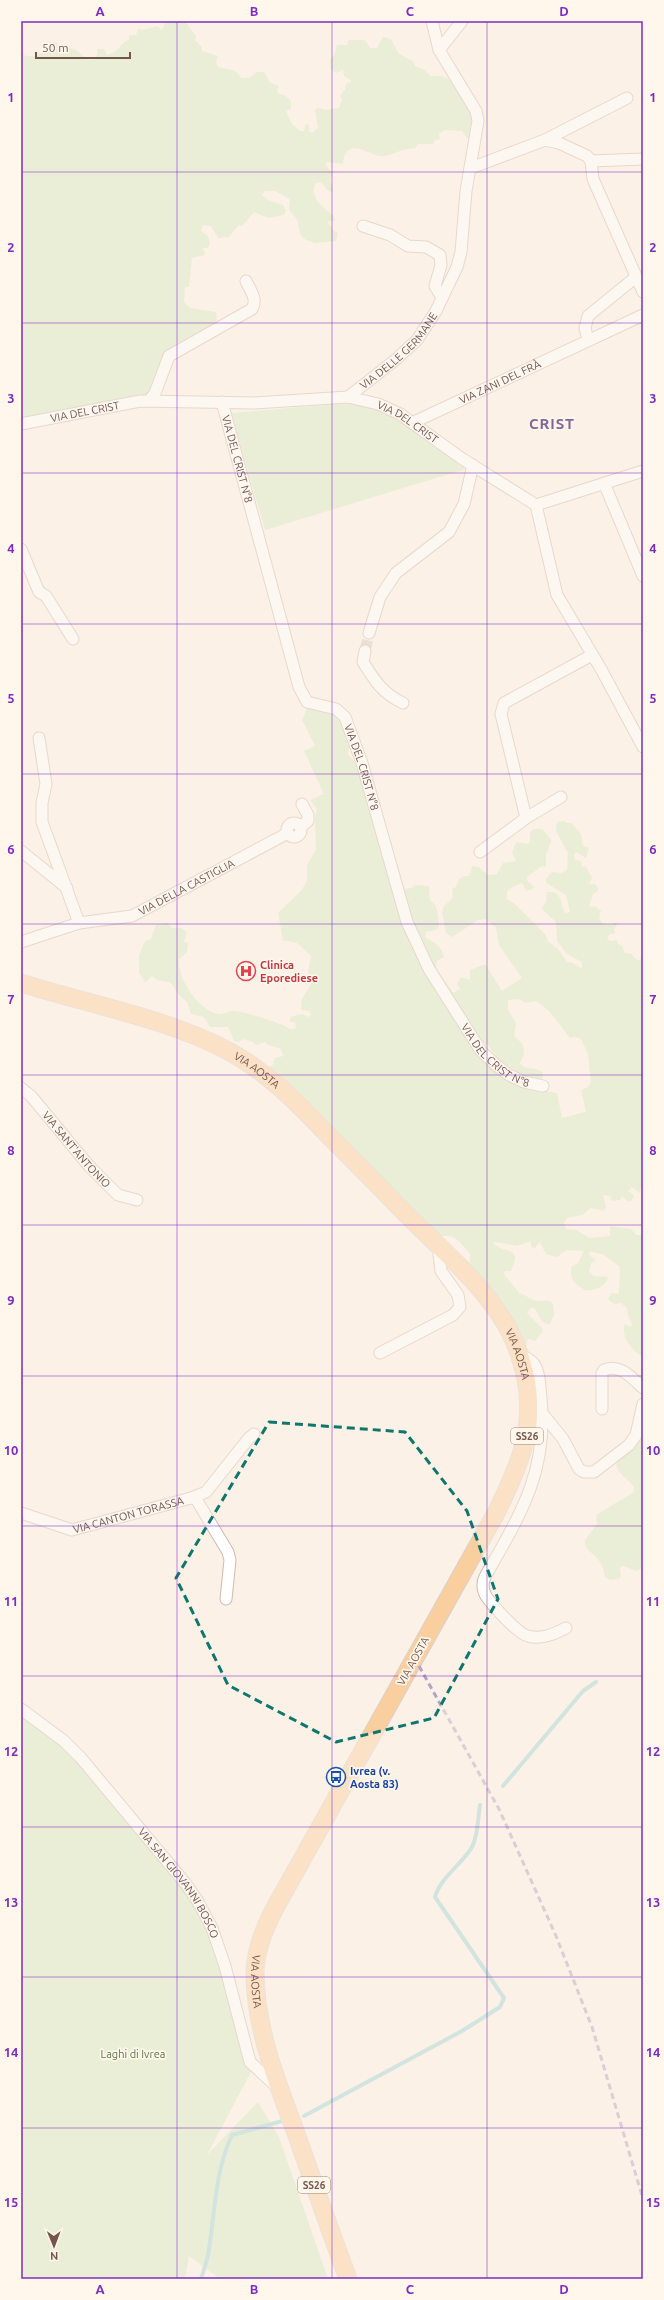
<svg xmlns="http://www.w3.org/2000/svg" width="664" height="2300" font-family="Ubuntu,sans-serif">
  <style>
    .green { fill: #d7eac4 }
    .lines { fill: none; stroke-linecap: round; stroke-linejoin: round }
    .stream { stroke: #a1d5d8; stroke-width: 4 }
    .minor-tunnel { stroke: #dacabf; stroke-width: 11; stroke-dasharray: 11 5.5; stroke-linecap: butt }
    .minor-casing { stroke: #d0baaf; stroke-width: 13 }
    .primary-casing { stroke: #d8d0cd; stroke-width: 19 }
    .minor { stroke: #fff; stroke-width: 11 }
    .primary { stroke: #facf9f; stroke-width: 17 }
    .rail { stroke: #b3a4c6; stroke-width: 3; stroke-dasharray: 6 4; stroke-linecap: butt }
    .marked { fill: none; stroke: #0f766e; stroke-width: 3; stroke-dasharray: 8 5; stroke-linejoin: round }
    .grid { fill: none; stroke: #7b2cbf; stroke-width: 1; stroke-opacity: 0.55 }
    .labels { text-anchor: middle; stroke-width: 3.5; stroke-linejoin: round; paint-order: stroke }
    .shield { fill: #fff6ec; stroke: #9e867b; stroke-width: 1 }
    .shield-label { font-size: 10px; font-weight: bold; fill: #75564b }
    .street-label { font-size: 11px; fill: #75564b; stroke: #fff6ec }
    .health-label { font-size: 11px; font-weight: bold; fill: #be3a42; stroke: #fff6ec; text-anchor: start }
    .transit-label { font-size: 11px; font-weight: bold; fill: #164399; stroke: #fff6ec; text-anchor: start }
    .park-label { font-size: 11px; fill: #597b42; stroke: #fff6ec }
    .district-label { font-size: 15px; font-weight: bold; letter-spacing: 1px; fill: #836699; stroke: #fff6ec }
    .neatline { fill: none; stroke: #7b2cbf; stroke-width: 1.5 }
    .grid-label { font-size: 13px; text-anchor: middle; font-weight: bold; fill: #7b2cbf }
  </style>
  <rect width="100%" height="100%" fill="#fcf1e6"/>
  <g class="green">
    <path d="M165 21H185L196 36 195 40 202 47V51L218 56 216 62 218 67C226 69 238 69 241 78H249L257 72C267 71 266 75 269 82L279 86 277 91 278 94 285 95 291 101V109L286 111 292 124 300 131H304L306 124 309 125V131L312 133 318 128 315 110 318 108 325 110 339 108 342 100 340 95 345 90 346 84 351 82V80L344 76 343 70 336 73 331 69 330 60 334 55 337 45H347L349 40H365L370 48H377L383 37 391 39 399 54 413 61 415 66 425 70 430 76H442L450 80 471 115 474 123 472 137 467 138 462 131 445 130 439 133 440 139 435 140 433 144H418L415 148C402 149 396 153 385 156 372 159 346 132 343 164L327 162 326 165 332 173 330 180 333 192 329 191C323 186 323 180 315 184 310 202 325 206 335 218L334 221H329L328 223 334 231 338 233 336 241 315 243 306 240 300 234 297 219 289 210 290 199 275 191H265L262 195 268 200 283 205 286 211 284 215 268 218 254 212 242 226 239 225 229 237 218 238 211 226 203 225 201 231 208 236 210 244 208 248H203L205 255 192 258 189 287H185L184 302 190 308 216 312 217 322 177 344 149 399 21 422V54C29 58 37 56 44 51L45 44 51 42 57 43 59 49C65 48 71 47 76 50 84 55 85 63 96 58L98 49H104L107 55C119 52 121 42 129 40V35H136L138 29 143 30 158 26 161 30 164 27Z"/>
    <path d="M349 403C394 408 431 444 466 469L265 530 231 413Z"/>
    <path d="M310 706 335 713C339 723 348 730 350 742 351 746 348 750 348 754L358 766 403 924 478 1054 522 1087 557 1093 562 1118 586 1112 581 1090 588 1087 591 1082 588 1054 581 1039 575 1037 570 1038 549 1011 536 1001 526 1003 519 999 508 1000V1010L516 1023 514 1035 523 1045 524 1055 520 1063C525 1071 535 1066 542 1072L543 1082 518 1076 516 1071 498 1059 487 1044H481L429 961 410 921 402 889 411 888 414 885 429 886 430 900C439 906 438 917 439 926L436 930 426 932 425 937 436 944 442 951 444 957 437 961C433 972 448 982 453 993L460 989 457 984 461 977 470 980V970L485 964 502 991 522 978 499 945 496 928 485 919 478 920 452 937 446 933 442 912 444 906 453 898 452 889 456 887C458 879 460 876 469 876L472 866 479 867 488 875 497 874 503 863 516 861 512 853 516 842 528 844 530 842V833L533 829H542L551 839V843L546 854V867L542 866 527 877V880L534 887 532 889 526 891 522 883 512 887 507 892V899L515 904 545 934 548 941 558 949 567 962 573 963 582 969V962L567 954 557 941 556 922 543 910 542 907 546 902 547 892C563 891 560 903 565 913L570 912 566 895 546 883V879L552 872 561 873 567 870 568 853 556 831 557 822 565 821 567 823H572L581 834 583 846 589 848 586 858 576 852 574 855 575 860 581 861 582 866 587 868 592 878 589 884H595L598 888 597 892 593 894 589 907 595 906 601 911 599 918 603 924 610 925 616 923 617 925 614 929 615 933 610 934 607 938 610 941 618 940 617 943 622 946 625 953 631 954 637 960H640L643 951V1188H641L640 1193 632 1187 628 1191 634 1196 631 1201H628L622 1196 620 1200 612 1201 610 1196 603 1195 606 1206 605 1211 590 1208 583 1215 567 1218 564 1223 566 1229 576 1230 590 1238 610 1236V1226L631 1229 636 1235H643V1356C632 1352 620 1335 625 1324L631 1327 632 1324 628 1316 627 1308 621 1303 614 1304 608 1299 611 1293 618 1294 619 1292 620 1267 604 1255 590 1251 589 1255 596 1260 591 1264 589 1271 594 1276 608 1277C606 1287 594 1291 585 1290 575 1284 568 1278 572 1266L578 1263 584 1251 567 1250 557 1257 546 1254 540 1242 535 1248 531 1247V1241L517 1246 496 1242 493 1243 495 1245C508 1254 522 1246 511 1271H505L504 1274 519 1293C525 1294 528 1298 534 1300 541 1303 548 1297 553 1304L554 1315 549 1325 543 1322 534 1308H531L527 1313 542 1328 543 1331 535 1341 530 1339 527 1340 526 1352 470 1266V1254C460 1242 454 1232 438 1237L268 1067 273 1065 275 1058 283 1056 281 1049 268 1045 265 1042 256 1045 253 1042 243 1039 239 1042 234 1041 228 1027H210L204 1017 191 1014 187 1002 179 995 171 983 157 980 152 976 145 983 139 972V955L145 941 151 939 156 925 167 923 172 928H181L187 932 184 942 188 943 187 952 179 959C177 978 198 1010 218 1014 224 1015 229 1010 236 1011 251 1013 268 1020 283 1025L290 1029H295L296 1027 295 1023 289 1021 291 1017 302 1014 309 1017 311 1015 310 1011 301 1010 302 999 311 984 308 973 311 956 297 943 283 940 278 913 301 891 307 881V865L316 850 315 819 317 809 310 800 324 794 304 751 315 746 302 720 307 708Z"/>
    <path d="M643 1397V1564L642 1568 637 1571 623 1566 620 1568 621 1577 619 1579 610 1580 605 1577C604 1571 602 1564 598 1559 592 1552 585 1551 585 1540L597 1524 596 1515 634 1492V1487C627 1477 614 1473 617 1460L626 1453 640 1400Z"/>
    <path d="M21 1704 154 1840 197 1888 235 1988 251 2072 207 2155 258 2102 279 2137 328 2279H220L189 2256 185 2279H21Z"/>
  </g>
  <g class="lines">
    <g class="stream">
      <path d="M503 1786 583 1691 596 1682"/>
      <path d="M304 2116 462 2031 500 2007 504 1998 435 1897C440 1878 462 1864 472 1847 478 1836 478 1817 480 1805"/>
      <path d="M201 2279C204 2269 208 2259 209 2249 215 2211 215 2171 232 2135L286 2120"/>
    </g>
    <path class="minor-tunnel" d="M365 651 369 633"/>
    <defs>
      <g id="minor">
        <path d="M439 50 462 21"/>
        <path d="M545 140 627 98"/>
        <path d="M591 161 593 179 643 292"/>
        <path d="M471 168 545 140 559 143 587 156 591 161 643 159"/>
        <path d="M363 226 390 235 408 246 426 247 440 255 441 265 435 286 442 298"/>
        <path d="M588 340 585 328 588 316 636 277"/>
        <path id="s1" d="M348 397 394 361 417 340 436 311 457 267 461 252 466 191 478 121 476 111 439 50 432 21"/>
        <path d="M149 401 155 393 169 356 252 309C258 299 250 290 246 281"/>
        <path id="s2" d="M222 402 299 687 307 702 336 709 345 717 362 763 407 922 429 969 481 1051 496 1065 509 1075 524 1082 543 1086"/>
        <path id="s3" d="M412 423 643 315"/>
        <path id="s4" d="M21 424 140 401 254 403 348 397 378 404 400 414 461 458 536 505 643 471"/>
        <path d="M604 483 643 576"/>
        <path d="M536 505 557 595 601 669 643 747"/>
        <path d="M21 549 39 592 46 596 73 639"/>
        <path d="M369 633 380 597 396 573 449 532 464 504 473 465"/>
        <path d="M365 651 363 662C375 681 382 693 403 703"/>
        <path d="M526 818 561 797"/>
        <circle cx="294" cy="830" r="7"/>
        <path d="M300 827 308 821V815L302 804"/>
        <path d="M21 851 67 888"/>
        <path d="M480 852 526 818 501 714 504 703 592 655"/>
        <path id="s5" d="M79 923 132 916 288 833"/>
        <path d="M21 942 79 923 42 822V803L46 784 39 738"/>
        <path id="s6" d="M21 1088 31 1096 89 1166 118 1195 137 1200"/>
        <path d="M380 1353 453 1315 460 1307 458 1295 441 1271 438 1246"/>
        <path d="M519 1353C523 1356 531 1360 534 1364 540 1372 540 1389 541 1399 548 1472 520 1515 486 1575 482 1582 482 1589 486 1596 492 1605 518 1634 528 1636 541 1640 554 1634 566 1628"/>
        <path d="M602 1409V1373L604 1370C620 1363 632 1378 643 1388"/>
        <path d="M542 1413 563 1439 579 1469 584 1472H594L629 1445 636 1435 643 1404"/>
        <path d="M191 1498 206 1492 249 1438 254 1434"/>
        <path id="s7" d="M21 1513 72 1530 191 1498 196 1499 228 1552 230 1560 226 1599"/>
        <path id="s8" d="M21 1709 64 1741 81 1758 186 1884 197 1900 212 1928 225 1966 250 2062 277 2087"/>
      </g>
      <g id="primary">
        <path id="s9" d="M21 983C87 1004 170 1019 230 1052 269 1073 298 1104 329 1136 353 1160 377 1184 400 1208 432 1241 472 1274 498 1312 512 1332 521 1355 526 1379 536 1430 517 1471 495 1515L276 1906C265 1927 256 1948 255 1972 255 2028 277 2082 296 2133 313 2182 330 2230 348 2279"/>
      </g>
    </defs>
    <use href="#minor" class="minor-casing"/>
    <use href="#primary" class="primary-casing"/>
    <use href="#minor" class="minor"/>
    <use href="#primary" class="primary"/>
    <path class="rail" d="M419 1666 499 1809 556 1936 592 2027 643 2199"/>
  </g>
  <path d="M0 0H664V2300H0ZM269 1422 405 1432 467 1511 498 1599 434 1718 336 1742 228 1685 176 1578Z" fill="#fcf1e6" fill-opacity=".55" fill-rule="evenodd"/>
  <path class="marked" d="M269 1422 405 1432 467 1511 498 1599 434 1718 336 1742 228 1685 176 1578Z"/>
  <path class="grid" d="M177 21V2279M332 21V2279M487 21V2279M21 172H643M21 323H643M21 473H643M21 624H643M21 774H643M21 924H643M21 1075H643M21 1225H643M21 1376H643M21 1526H643M21 1676H643M21 1827H643M21 1977H643M21 2128H643"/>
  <defs>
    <symbol id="hospital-ring" viewBox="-11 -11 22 22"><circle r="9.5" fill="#fff6ec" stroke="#e0444e" stroke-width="1.5"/><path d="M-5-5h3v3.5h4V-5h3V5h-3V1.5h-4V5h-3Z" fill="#e0444e"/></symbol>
    <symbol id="bus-ring" viewBox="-11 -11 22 22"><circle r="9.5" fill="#fff6ec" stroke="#1a4fb4" stroke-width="1.5"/><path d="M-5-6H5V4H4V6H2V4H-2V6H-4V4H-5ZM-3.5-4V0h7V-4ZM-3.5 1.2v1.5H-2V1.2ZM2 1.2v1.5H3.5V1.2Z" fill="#1a4fb4"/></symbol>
  </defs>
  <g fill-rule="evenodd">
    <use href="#hospital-ring" x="235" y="960" width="22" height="22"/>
    <use href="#bus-ring" x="325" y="1766" width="22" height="22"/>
  </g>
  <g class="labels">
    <g class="shield">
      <rect x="511" y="1428" width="32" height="16" rx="3"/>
      <rect x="298" y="2177" width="32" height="16" rx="3"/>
    </g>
    <g class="shield-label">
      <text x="527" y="1440">SS26</text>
      <text x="314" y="2189">SS26</text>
    </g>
    <g class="street-label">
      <text dy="4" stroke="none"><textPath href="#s1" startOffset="69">VIA DELLE GERMANE</textPath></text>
      <text dy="4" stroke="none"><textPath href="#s3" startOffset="97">VIA ZANI DEL FRÀ</textPath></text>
      <text dy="4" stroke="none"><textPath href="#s4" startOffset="65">VIA DEL CRIST</textPath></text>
      <text dy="4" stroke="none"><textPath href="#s4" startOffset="395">VIA DEL CRIST</textPath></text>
      <text dy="4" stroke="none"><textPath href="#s2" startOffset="59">VIA DEL CRIST N°8</textPath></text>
      <text dy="4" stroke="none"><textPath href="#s2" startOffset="407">VIA DEL CRIST N°8</textPath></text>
      <text dy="4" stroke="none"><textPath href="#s5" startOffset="115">VIA DELLA CASTIGLIA</textPath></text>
      <text dy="4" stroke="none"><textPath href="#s2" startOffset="731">VIA DEL CRIST N°8</textPath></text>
      <text dy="4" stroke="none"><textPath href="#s9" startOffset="253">VIA AOSTA</textPath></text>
      <text dy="4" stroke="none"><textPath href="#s6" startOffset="83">VIA SANT'ANTONIO</textPath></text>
      <text dy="4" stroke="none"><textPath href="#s9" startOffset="642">VIA AOSTA</textPath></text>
      <text dy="4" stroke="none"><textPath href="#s7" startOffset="112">VIA CANTON TORASSA</textPath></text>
      <text transform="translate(413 1661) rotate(-61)" y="4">VIA AOSTA</text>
      <text dy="4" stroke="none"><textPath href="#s8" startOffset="237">VIA SAN GIOVANNI BOSCO</textPath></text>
      <text dy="4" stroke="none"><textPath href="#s9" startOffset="1338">VIA AOSTA</textPath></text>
    </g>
    <g class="health-label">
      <text x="260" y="969">Clinica<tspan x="260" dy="13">Eporediese</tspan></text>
    </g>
    <g class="transit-label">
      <text x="350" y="1775">Ivrea (v.<tspan x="350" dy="13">Aosta 83)</tspan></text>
    </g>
    <g class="park-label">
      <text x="133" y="2058">Laghi di Ivrea</text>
    </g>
    <g class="district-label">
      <text x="552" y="429">CRIST</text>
    </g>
  </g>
  <rect width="664" height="2300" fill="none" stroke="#fff6ec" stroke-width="44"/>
  <g transform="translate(54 2246) rotate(179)" stroke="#fff6ec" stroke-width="3" paint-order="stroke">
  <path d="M0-3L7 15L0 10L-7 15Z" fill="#75564b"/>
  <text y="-6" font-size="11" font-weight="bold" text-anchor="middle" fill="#75564b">N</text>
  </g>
  <path d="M36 52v6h94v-6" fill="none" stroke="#75564b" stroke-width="2"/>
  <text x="42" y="52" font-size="12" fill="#75564b" stroke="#fff6ec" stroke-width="3" paint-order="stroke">50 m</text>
  <rect x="22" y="22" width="620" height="2256" class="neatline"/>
  <g class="grid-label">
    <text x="100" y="16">A</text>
    <text x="254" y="16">B</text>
    <text x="410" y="16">C</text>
    <text x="564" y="16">D</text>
    <text x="11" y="102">1</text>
    <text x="653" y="102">1</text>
    <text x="11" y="252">2</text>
    <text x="653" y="252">2</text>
    <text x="11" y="403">3</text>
    <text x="653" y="403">3</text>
    <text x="11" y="553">4</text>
    <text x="653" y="553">4</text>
    <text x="11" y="703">5</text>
    <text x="653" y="703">5</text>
    <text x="11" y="854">6</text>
    <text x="653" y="854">6</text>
    <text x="11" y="1004">7</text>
    <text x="653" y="1004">7</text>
    <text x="11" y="1155">8</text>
    <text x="653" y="1155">8</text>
    <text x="11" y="1305">9</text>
    <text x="653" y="1305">9</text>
    <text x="11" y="1455">10</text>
    <text x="653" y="1455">10</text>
    <text x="11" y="1606">11</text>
    <text x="653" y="1606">11</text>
    <text x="11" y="1756">12</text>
    <text x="653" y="1756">12</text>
    <text x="11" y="1907">13</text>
    <text x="653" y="1907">13</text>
    <text x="11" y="2057">14</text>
    <text x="653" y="2057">14</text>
    <text x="11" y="2207">15</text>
    <text x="653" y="2207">15</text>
    <text x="100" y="2294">A</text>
    <text x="254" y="2294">B</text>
    <text x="410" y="2294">C</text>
    <text x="564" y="2294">D</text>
  </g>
</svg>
